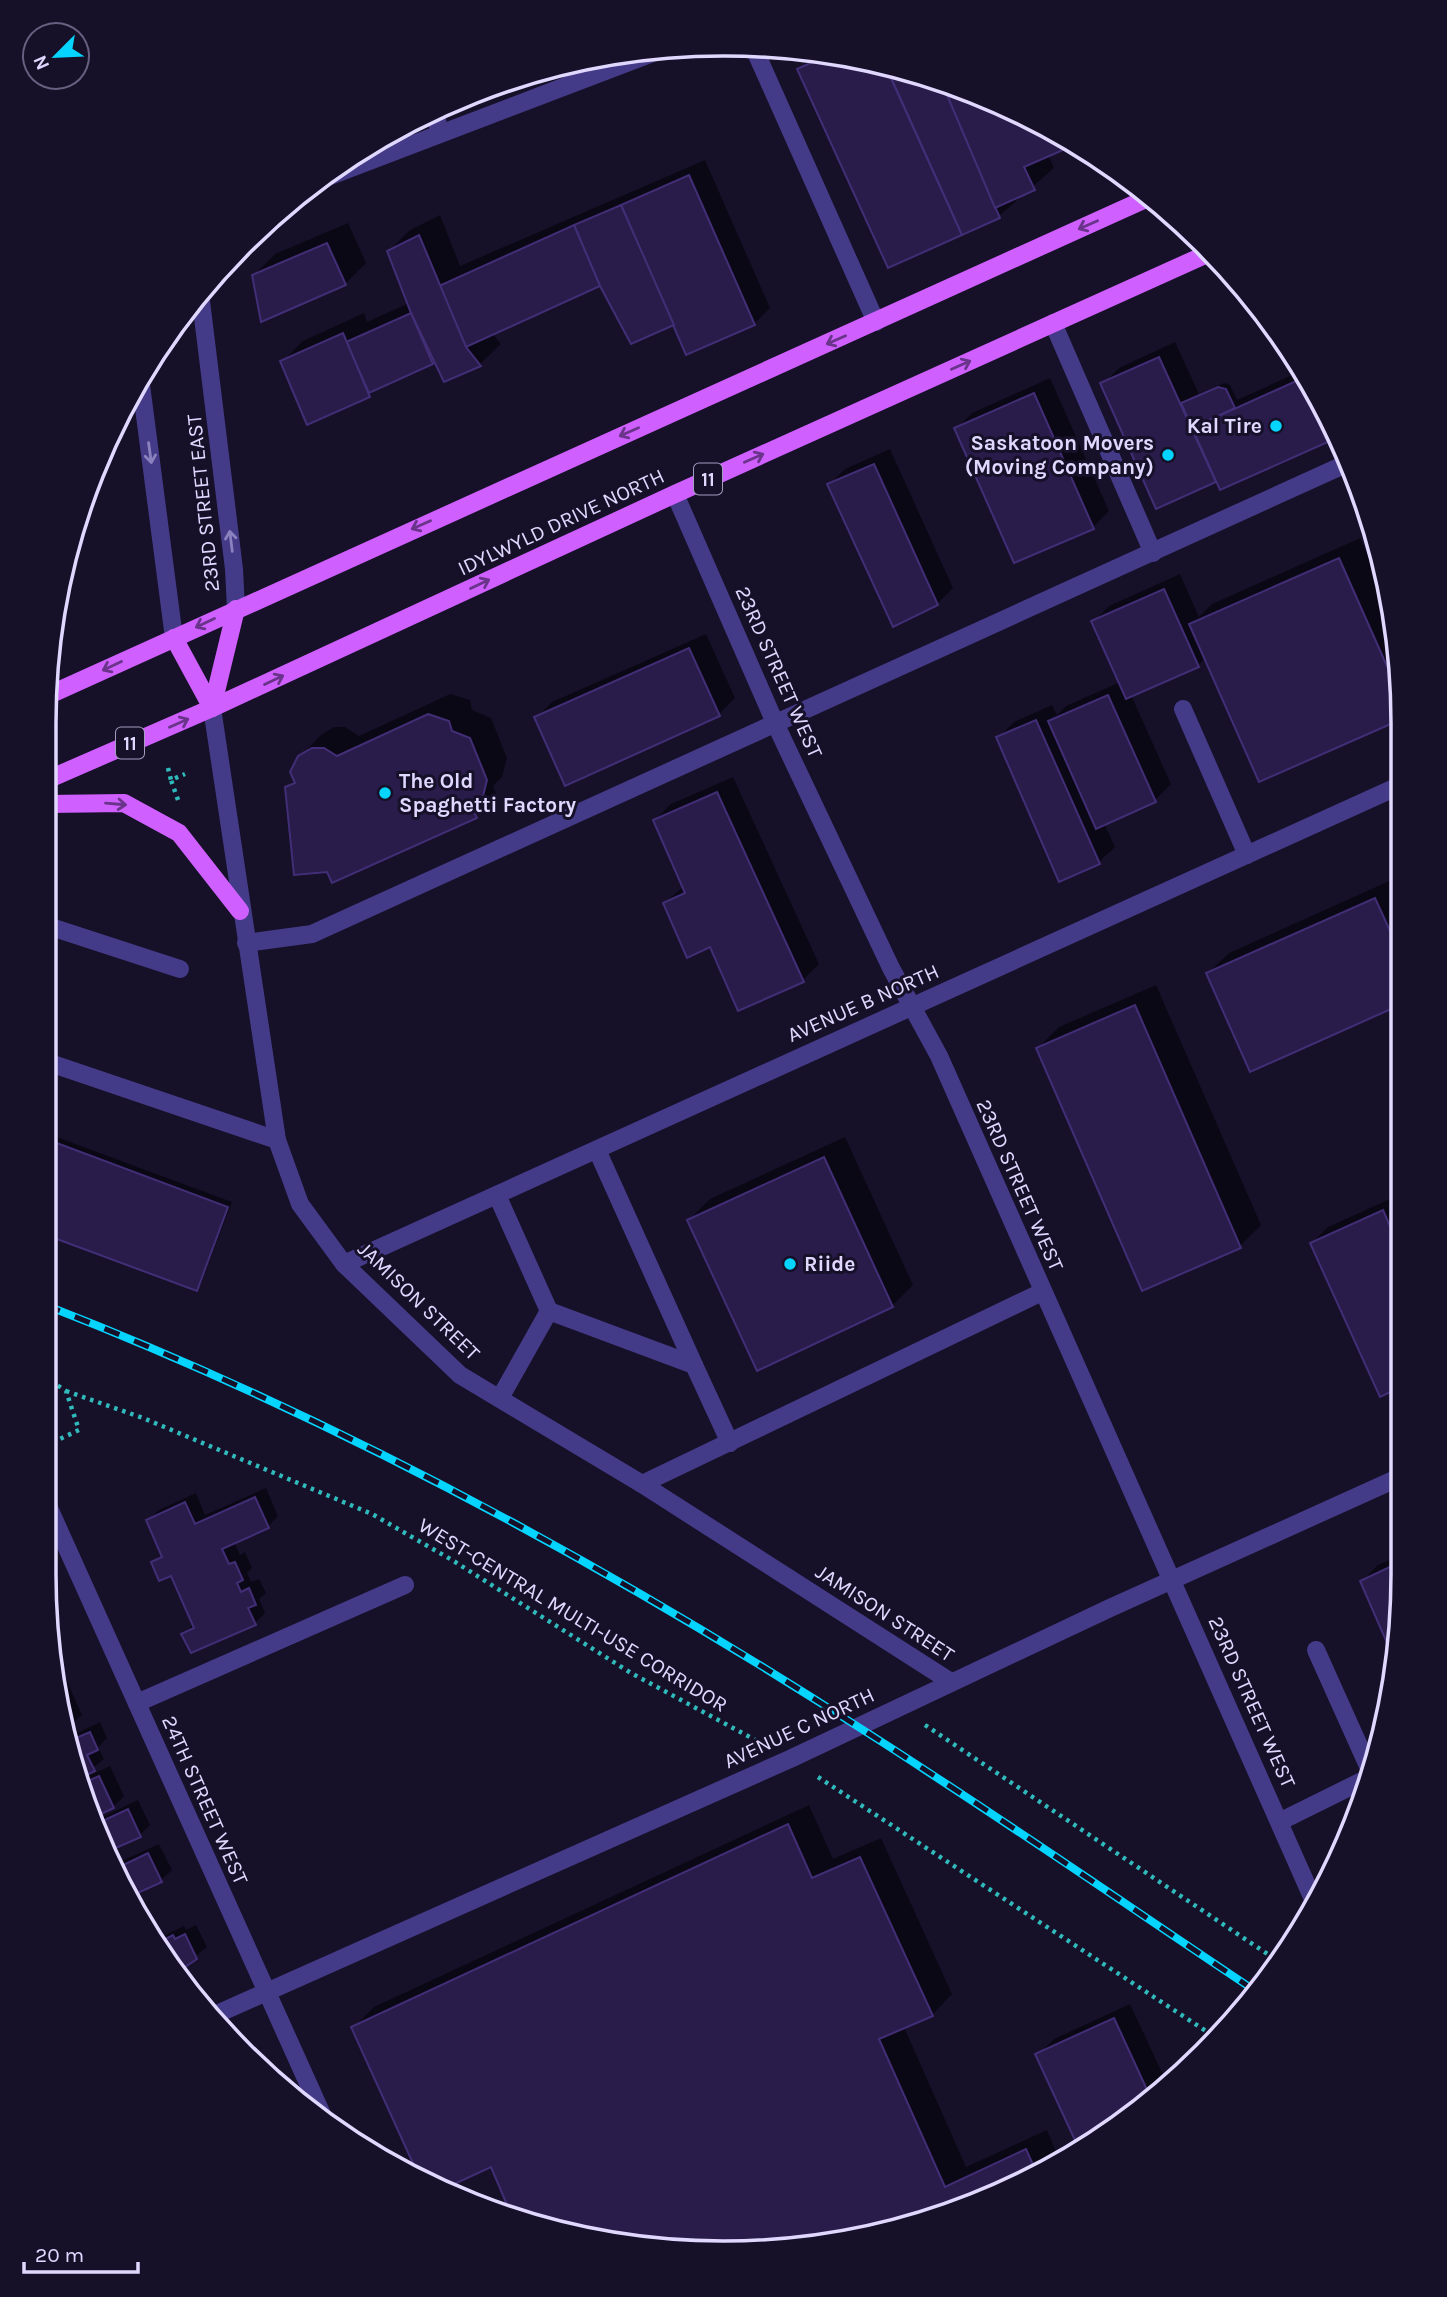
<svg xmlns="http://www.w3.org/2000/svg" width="1447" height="2297" font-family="Karla,sans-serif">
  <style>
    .shadow { fill: #0007 }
    .building { fill: #291c4a; stroke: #422e76; stroke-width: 2 }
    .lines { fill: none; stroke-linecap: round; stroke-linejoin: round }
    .path { stroke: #30babb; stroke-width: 4.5; stroke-dasharray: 3.5 5; stroke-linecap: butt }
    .minor { stroke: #443b88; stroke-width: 18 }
    .major { stroke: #cf60ff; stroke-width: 18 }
    .rail-casing { stroke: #05d4fe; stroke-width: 8 }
    .rail { stroke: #161029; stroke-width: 5; stroke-dasharray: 16; stroke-linecap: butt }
    .oneway { stroke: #693489 }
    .oneway2 { stroke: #8a82be }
    .poi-dot { fill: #05d4fe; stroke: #161029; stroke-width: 2.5 }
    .labels { text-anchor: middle; stroke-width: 6; stroke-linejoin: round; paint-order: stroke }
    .shield { fill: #161029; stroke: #a39cbf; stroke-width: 2 }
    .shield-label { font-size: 19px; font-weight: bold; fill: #e0d8ff }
    .poi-label { font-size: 21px; font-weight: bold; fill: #e0d8ff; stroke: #161029; text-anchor: end }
    .street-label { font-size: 21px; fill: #e0d8ff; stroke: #161029 }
    .rim { fill: none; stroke: #e0d8ff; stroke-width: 3.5 }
  </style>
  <rect width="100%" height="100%" fill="#161029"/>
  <g class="shadow">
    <path d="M816 53 900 67 1025 114 1068 141 1048 154 1054 168 999 216 889 266 800 69Z"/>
    <path d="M705 160 770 308 754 324 674 323 601 284 492 333 501 344 480 364 445 380 434 362 308 423 282 362 303 341 364 313 367 322 409 303 389 251 410 230 440 215 460 266Z"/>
    <path d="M348 223 366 263 345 284 254 275 275 254Z"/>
    <path d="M1175 342 1199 394 1224 383 1230 385 1237 400 1301 371 1338 436 1217 479 1157 506 1103 384 1119 368Z"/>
    <path d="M1050 378 1109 511 1093 527 956 429 972 413Z"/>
    <path d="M890 449 953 588 937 604 829 485 845 469Z"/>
    <path d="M1360 538 1390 606 1402 679V717L1206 657 1198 666 1131 695 1171 784 1155 800 1104 823 1115 847 1099 862 998 738 1014 722 1052 705 1057 715 1066 706 1120 682 1093 622 1109 606 1180 574 1199 617 1212 604Z"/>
    <path d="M706 634 735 698 719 714 536 718 552 702Z"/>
    <path d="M450 694 470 700 472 710 491 718 507 758 502 777 493 786 497 796 476 817 333 881 287 788 295 780 300 757 321 735 334 727H345L359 736Z"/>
    <path d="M733 777 819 964 803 980 711 945 665 903 684 886 655 820 671 804Z"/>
    <path d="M1396 878 1401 889 1400 1003 1251 1070 1208 973 1229 953Z"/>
    <path d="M1156 985 1261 1225 1240 1246 1038 1048 1059 1027Z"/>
    <path d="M46 1133 232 1202 201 1284 197 1289 46 1233Z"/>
    <path d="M845 1137 913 1285 892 1306 689 1220 710 1199Z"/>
    <path d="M1399 1195 1400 1197 1399 1386 1312 1243 1328 1227Z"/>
    <path d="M266 1488 278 1516 268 1527 234 1542 240 1555 245 1552 252 1568 247 1573 251 1582 259 1579 266 1593 259 1599 265 1613 255 1623 184 1634 194 1623 172 1573 153 1562 163 1553 148 1520 159 1510 196 1493 205 1515Z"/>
    <path d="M1398 1556V1655L1362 1581 1378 1565Z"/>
    <path d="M62 1670 82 1715 69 1726 60 1671Z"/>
    <path d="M100 1722 107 1738 98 1747 104 1759 85 1774 86 1777 110 1766 124 1796 113 1807 92 1816 80 1792 71 1736Z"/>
    <path d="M138 1800 150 1825 140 1835 108 1850 94 1821Z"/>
    <path d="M809 1805 833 1859 881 1838 952 1994 932 2015 904 2027 966 2167 1047 2130 1059 2158 900 2230 492 2165 353 2028 374 2007Z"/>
    <path d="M159 1844 172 1870 161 1880 130 1895 115 1864Z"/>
    <path d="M196 1925 207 1947 177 1971 153 1941 184 1926 186 1930Z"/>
    <path d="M1130 2004 1165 2079 1101 2139 1038 2055 1054 2039Z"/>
    <path d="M285 2077 293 2095 278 2079Z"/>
  </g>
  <g class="building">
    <path d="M828 55 885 65 962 235 888 268 797 69Z"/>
    <path d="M900 67 942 83 1000 218 962 235 888 71Z"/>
    <path d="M942 83 1025 114 1055 133 1063 150 1024 167 1035 190 995 208Z"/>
    <path d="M689 175 755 325 686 355 621 205Z"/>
    <path d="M621 205 674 325 631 344 600 286 574 225Z"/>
    <path d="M574 225 600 286 466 347 439 286Z"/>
    <path d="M419 235 466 347 481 366 444 382 411 313 387 251Z"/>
    <path d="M327 243 346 285 261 322 252 275Z"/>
    <path d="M411 313 433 364 369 393 346 342Z"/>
    <path d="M343 333 370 397 307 425 280 361Z"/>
    <path d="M1159 357 1216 482 1156 509 1100 383Z"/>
    <path d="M1305 377 1339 437 1220 490 1192 428Z"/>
    <path d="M1218 387 1226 389 1235 408 1192 428 1181 403Z"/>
    <path d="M1034 393 1094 529 1014 563 954 428Z"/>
    <path d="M874 464 938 605 893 627 827 484Z"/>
    <path d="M1339 558 1402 700V719L1259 782 1189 624Z"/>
    <path d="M1164 589 1199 667 1126 699 1091 621Z"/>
    <path d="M689 648 720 716 565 786 534 717Z"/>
    <path d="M1108 695 1156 802 1096 829 1048 721Z"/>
    <path d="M428 714 449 721 452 731 470 738 487 780 482 800 471 804 477 818 332 883 327 872 294 875 285 787 295 783 290 772 298 756 312 748H324L337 756Z"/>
    <path d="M1036 720 1100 864 1059 882 996 737Z"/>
    <path d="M717 792 804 982 738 1011 710 947 687 958 663 903 685 893 653 820Z"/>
    <path d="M1375 898 1401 955 1400 1005 1250 1072 1206 973Z"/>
    <path d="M1135 1005 1241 1248 1142 1291 1036 1048Z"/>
    <path d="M46 1139 228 1207 197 1291 46 1235Z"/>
    <path d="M824 1157 893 1307 757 1371 687 1220Z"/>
    <path d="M1383 1210 1399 1247V1388L1380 1397 1310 1243Z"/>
    <path d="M255 1497 269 1528 222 1549 229 1564 235 1562 243 1580 237 1583 241 1592 249 1588 256 1605 248 1608 256 1625 191 1653 181 1634 194 1628 171 1576 159 1581 151 1562 162 1557 146 1520 185 1502 195 1524Z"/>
    <path d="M1398 1563V1657L1394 1659 1360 1581Z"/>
    <path d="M90 1732 98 1750 87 1755 95 1771 78 1779 71 1740Z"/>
    <path d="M99 1776 114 1808 92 1818 79 1785Z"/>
    <path d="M128 1809 141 1837 109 1851 96 1824Z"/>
    <path d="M788 1824 812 1878 860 1857 933 2016 879 2039 945 2187 1026 2149 1035 2169 900 2230 679 2252 513 2219 491 2167 448 2187 416 2170 351 2027Z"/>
    <path d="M148 1853 162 1882 131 1896 117 1868Z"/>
    <path d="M185 1934 197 1959 178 1972 155 1944 173 1935 175 1939Z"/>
    <path d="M1114 2018 1149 2094 1101 2139 1079 2149 1035 2054Z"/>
  </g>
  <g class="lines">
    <g class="path">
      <path d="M168 768 171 780"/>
      <path d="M178 800 171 780 185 774"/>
      <path d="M66 1391 143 1418 372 1514 452 1560 631 1673 759 1742"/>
      <path d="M45 1446 79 1430 66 1391 45 1377"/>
      <path d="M925 1725 1278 1961"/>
      <path d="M818 1777 1212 2035"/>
    </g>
    <g class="minor">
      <path d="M753 46 876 322"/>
      <path d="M436 111 439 134"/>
      <path d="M322 179 663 49"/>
      <path d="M200 293 234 569 236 609"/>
      <path d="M1053 323 1153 553"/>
      <path d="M141 385 174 638"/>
      <path d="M675 494 776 725 891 968 939 1056 1313 1899"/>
      <path d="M212 708 277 1140 300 1204 344 1264 460 1375 642 1484 951 1682"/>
      <path d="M1183 709 1247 855"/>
      <path d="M48 926 180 969"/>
      <path d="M246 943 312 934 1348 463"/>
      <path d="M47 1062 277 1140"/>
      <path d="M597 1150 694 1365"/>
      <path d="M497 1195 549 1311"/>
      <path d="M344 1264 1401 785"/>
      <path d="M500 1398 549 1311 694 1365 730 1443"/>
      <path d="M642 1484 1042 1292"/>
      <path d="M44 1497 325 2121"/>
      <path d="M1316 1650 1369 1768"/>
      <path d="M137 1703 405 1585"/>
      <path d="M1281 1821 1366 1779"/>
      <path d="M217 2014 790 1759 1110 1608 1398 1478"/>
    </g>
    <g class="major">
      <path d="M174 638 212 708"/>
      <path d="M49 695 1150 197"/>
      <path d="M212 708 236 609"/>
      <path d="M49 779 212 708 675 494 1207 254"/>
      <path d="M48 804 124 803 179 833 240 911"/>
    </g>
    <defs>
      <path id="rail" d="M45 1305C330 1415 603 1563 860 1728 994 1813 1125 1904 1257 1992"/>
    </defs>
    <use href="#rail" class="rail-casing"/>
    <use href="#rail" class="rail"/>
  </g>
  <defs><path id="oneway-shaft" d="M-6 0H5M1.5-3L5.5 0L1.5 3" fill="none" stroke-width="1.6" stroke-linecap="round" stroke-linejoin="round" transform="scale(1.75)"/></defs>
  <g class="oneway">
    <use href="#oneway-shaft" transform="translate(1088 225) rotate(156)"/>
    <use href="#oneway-shaft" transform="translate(836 340) rotate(156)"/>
    <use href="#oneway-shaft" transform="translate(961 365) rotate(-24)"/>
    <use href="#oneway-shaft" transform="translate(629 432) rotate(156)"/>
    <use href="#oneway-shaft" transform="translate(754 458) rotate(-24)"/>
    <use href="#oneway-shaft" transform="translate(421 525) rotate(156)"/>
    <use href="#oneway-shaft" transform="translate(480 584) rotate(-25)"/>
    <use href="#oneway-shaft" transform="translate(205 623) rotate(155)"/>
    <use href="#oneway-shaft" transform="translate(112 666) rotate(155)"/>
    <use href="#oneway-shaft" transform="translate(274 680) rotate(-25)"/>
    <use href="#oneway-shaft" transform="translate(179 723) rotate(-24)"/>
    <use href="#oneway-shaft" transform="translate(116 804) rotate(5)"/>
  </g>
  <g class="oneway2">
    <use href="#oneway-shaft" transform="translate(150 453) rotate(82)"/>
    <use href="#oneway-shaft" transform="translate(231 541) rotate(-97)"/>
  </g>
  <g class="poi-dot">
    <circle cx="1276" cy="426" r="7"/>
    <circle cx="1168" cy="455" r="7"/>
    <circle cx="385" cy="793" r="7"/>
    <circle cx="790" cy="1264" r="7"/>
  </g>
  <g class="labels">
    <g class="shield">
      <rect x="694" y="463.5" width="28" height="31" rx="5"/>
      <rect x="116" y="727.5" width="28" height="31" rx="5"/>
    </g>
    <g class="shield-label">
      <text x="708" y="486">11</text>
      <text x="130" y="750">11</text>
    </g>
    <g class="poi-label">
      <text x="1262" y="433">Kal Tire</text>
      <text x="1154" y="450">Saskatoon Movers<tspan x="1154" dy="24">(Moving Company)</tspan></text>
      <text x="399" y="788" text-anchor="start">The Old<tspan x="399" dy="24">Spaghetti Factory</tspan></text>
      <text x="804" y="1271" text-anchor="start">Riide</text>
    </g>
    <g class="street-label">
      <text transform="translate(203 503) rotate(-96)" y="7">23RD STREET EAST</text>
      <text transform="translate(561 522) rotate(-25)" y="7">IDYLWYLD DRIVE NORTH</text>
      <text transform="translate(779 672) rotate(66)" y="7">23RD STREET WEST</text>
      <text transform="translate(863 1003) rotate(-24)" y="7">AVENUE B NORTH</text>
      <text transform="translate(1020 1185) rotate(66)" y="7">23RD STREET WEST</text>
      <text transform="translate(419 1301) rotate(44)" y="7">JAMISON STREET</text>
      <text transform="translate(885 1613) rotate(33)" y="7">JAMISON STREET</text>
      <text transform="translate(573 1615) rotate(31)" y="7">WEST-CENTRAL MULTI-USE CORRIDOR</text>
      <text transform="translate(1252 1702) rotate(66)" y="7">23RD STREET WEST</text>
      <text transform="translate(799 1728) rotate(-25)" y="7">AVENUE C NORTH</text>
      <text transform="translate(205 1800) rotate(66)" y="7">24TH STREET WEST</text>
    </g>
  </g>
  <path d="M0 0H1447V2297H0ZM723 56H724A667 667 0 0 1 1391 723V1574A667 667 0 0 1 724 2241H723A667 667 0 0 1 56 1574V723A667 667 0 0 1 723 56Z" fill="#161029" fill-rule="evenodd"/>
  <path class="rim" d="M723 56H724A667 667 0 0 1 1391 723V1574A667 667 0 0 1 724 2241H723A667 667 0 0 1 56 1574V723A667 667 0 0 1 723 56Z"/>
  <g transform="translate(56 56) rotate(246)"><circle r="33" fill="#161029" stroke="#67607f" stroke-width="2"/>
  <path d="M0-5L12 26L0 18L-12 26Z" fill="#05d4fe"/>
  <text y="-10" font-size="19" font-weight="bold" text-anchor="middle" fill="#e0d8ff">N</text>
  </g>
  <path d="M24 2262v10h114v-10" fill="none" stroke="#e0d8ff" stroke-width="3.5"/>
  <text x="35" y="2262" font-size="21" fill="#e0d8ff" stroke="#161029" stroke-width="5" paint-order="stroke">20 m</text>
</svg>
